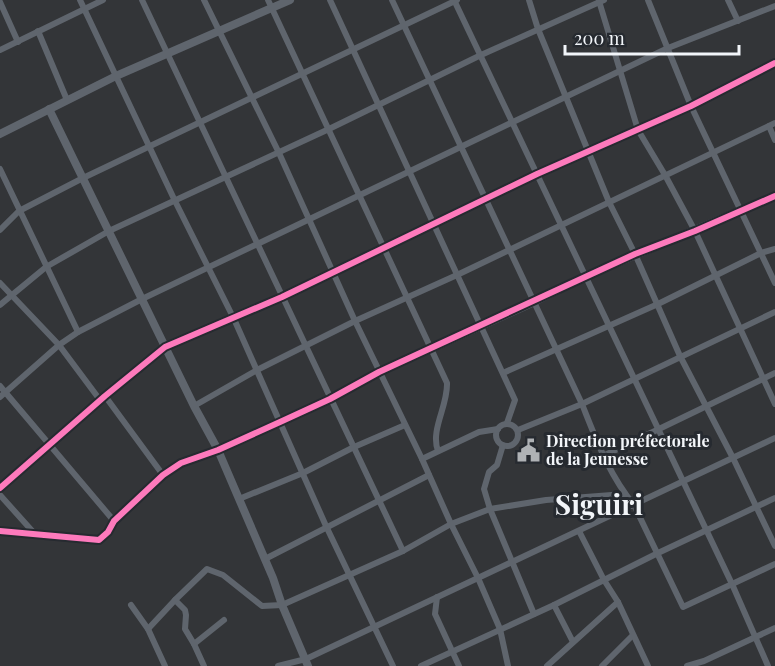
<svg xmlns="http://www.w3.org/2000/svg" width="775" height="666" font-family="'Playfair Display',serif">
  <style>
    .lines { fill: none; stroke-linecap: round; stroke-linejoin: round }
    .minor { stroke: #5f656d; stroke-width: 6 }
    .tertiary { stroke: #5f656d; stroke-width: 8 }
    .cycleway-casing { stroke: #262a30; stroke-width: 10 }
    .cycleway { stroke: #fd7abc; stroke-width: 6 }
    .labels { text-anchor: middle; stroke-width: 6; stroke-linejoin: round; paint-order: stroke }
    .poi-label { font-size: 16px; font-weight: bold; fill: #f2f5f9; stroke: #262a30; text-anchor: start }
    .town-label { font-size: 28px; font-weight: bold; fill: #f2f5f9; stroke: #262a30 }
  </style>
  <rect width="100%" height="100%" fill="#333538"/>
  <g class="lines">
    <g class="minor">
      <path d="M80 0 175 201 234 319 326 526 393 666"/>
      <path d="M142 0 403 551"/>
      <path d="M204 0 279 153 355 321 422 459 451 524 478 578 500 629 508 666"/>
      <path d="M268 0 447 383C448 406 430 430 438 451"/>
      <path d="M330 0 515 400 507 423"/>
      <path d="M392 0 582 404C596 439 609 475 634 505L683 607 775 564"/>
      <path d="M454 0 732 584 768 666"/>
      <path d="M529 0 538 29 609 202 635 254 680 356 733 458 775 546"/>
      <path d="M648 0 691 106 775 283"/>
      <path d="M728 0 738 21"/>
      <path d="M599 1 638 130 665 175 695 231 775 404"/>
      <path d="M0 2 18 42"/>
      <path d="M38 31 67 100"/>
      <path d="M0 50 103 0"/>
      <path d="M769 126 775 140"/>
      <path d="M0 169 78 332"/>
      <path d="M0 230 19 211 83 178 457 0"/>
      <path d="M0 283 59 345 100 400"/>
      <path d="M0 305 46 267 109 231 329 129 481 55 604 0"/>
      <path d="M503 373 658 304 761 253 775 249"/>
      <path d="M0 386 114 521"/>
      <path d="M105 396 163 475"/>
      <path d="M0 397 59 345 78 332 142 299 668 48 775 6"/>
      <path d="M194 406 257 370 355 321 457 275 775 123"/>
      <circle cx="507" cy="435" r="11"/>
      <path d="M518 430 582 404 775 312"/>
      <path d="M503 445 497 465 489 472 484 489 490 509 534 614"/>
      <path d="M603 456 775 373"/>
      <path d="M422 459 479 432 498 429"/>
      <path d="M0 488 105 396 165 347 282 297 537 174 691 106 775 63"/>
      <path d="M0 495 34 533"/>
      <path d="M239 499 303 473 354 447 405 425"/>
      <path d="M0 531 99 540 108 532 114 521 163 475 181 463 218 450"/>
      <path d="M579 531 604 580 618 602 648 666"/>
      <path d="M265 559 429 475"/>
      <path d="M437 597 435 614 459 666"/>
      <path d="M175 600 185 610 186 615 185 629 194 644 204 666"/>
      <path d="M131 605 148 629 165 666"/>
      <path d="M554 605 573 642"/>
      <path d="M148 629 175 600 207 569 223 575 262 606 282 605 403 551 451 524 490 509 546 500 625 494"/>
      <path d="M194 644 224 620"/>
      <path d="M278 666 306 659 775 438"/>
      <path d="M421 666 554 605 658 553 775 498"/>
      <path d="M547 666 618 602"/>
      <path d="M602 666 633 635"/>
      <path d="M687 666 704 661 775 628"/>
    </g>
    <g class="tertiary">
      <path d="M49 109 194 406 218 450 273 578 282 605 308 666"/>
      <path d="M0 134 116 76 290 0"/>
      <path d="M218 450 330 399 379 372 534 302 586 276 775 196"/>
    </g>
    <defs>
      <g id="cycleway">
        <path d="M0 488 105 396 165 347 282 297 537 174 691 106 775 63"/>
        <path d="M0 531 99 540 108 532 114 521 163 475 181 463 218 450 280 422 330 399 379 372 635 254 695 231 775 196"/>
      </g>
    </defs>
    <use href="#cycleway" class="cycleway-casing"/>
    <use href="#cycleway" class="cycleway"/>
  </g>
  <defs>
    <symbol id="civic-bare" viewBox="-9 -9 18 18"><path d="M-.6-6.5H3V-4.5H.6V-3L4-1V1h2V6H-6V1h2V-1L-.6-3ZM-1.2 2.5V6h2.4V2.5Z" fill="#afb2b5" stroke="#262a30" stroke-width="2.5" paint-order="stroke"/></symbol>
  </defs>
  <g fill-rule="evenodd">
    <use href="#civic-bare" x="512" y="434" width="33" height="33"/>
  </g>
  <g class="labels">
    <g class="poi-label">
      <text x="546" y="447">Direction préfectorale<tspan x="546" dy="18">de la Jeunesse</tspan></text>
    </g>
    <g class="town-label">
      <text x="599" y="515">Siguiri</text>
    </g>
  </g>
  <path d="M565 45v9h174v-9" fill="none" stroke="#f2f5f9" stroke-width="3"/>
  <text x="574" y="45" font-size="18" fill="#f2f5f9" stroke="#262a30" stroke-width="4.5" paint-order="stroke">200 m</text>
</svg>
